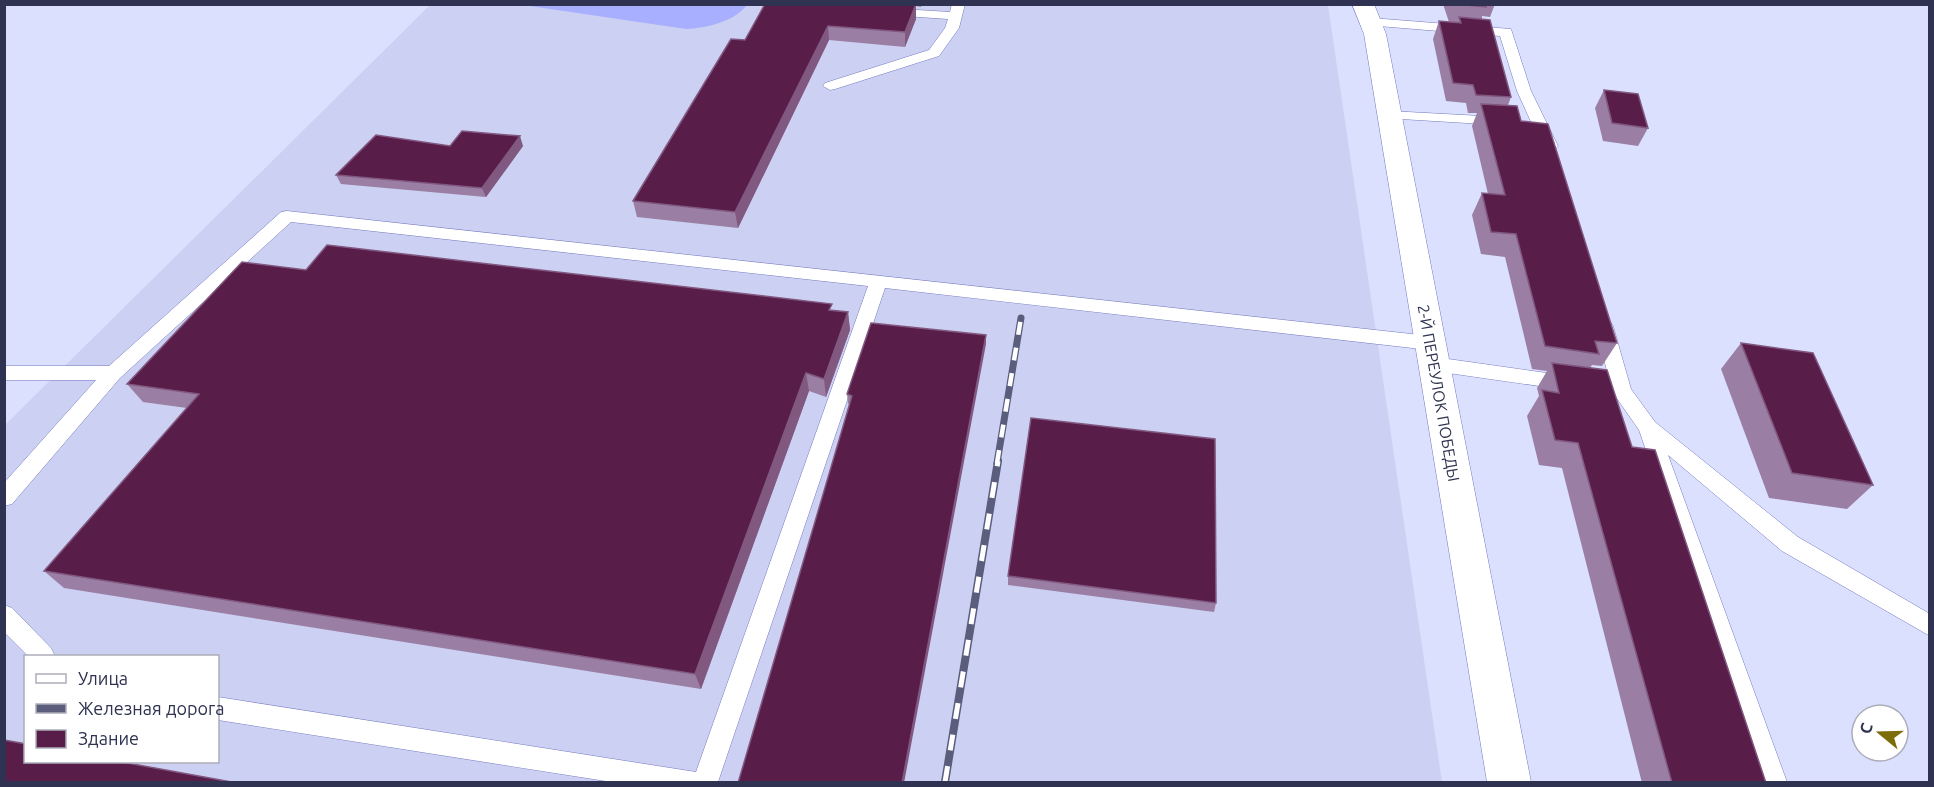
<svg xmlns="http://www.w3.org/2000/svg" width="1934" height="787" font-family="Ubuntu,sans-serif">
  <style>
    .built { fill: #ccd0f2; fill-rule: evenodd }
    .water { fill: #a8affe }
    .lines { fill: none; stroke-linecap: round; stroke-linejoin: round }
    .lane-casing { stroke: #757ac0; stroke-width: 1 }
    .street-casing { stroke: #757ac0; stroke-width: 1 }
    .lane { fill: #fff; fill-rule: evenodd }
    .street { fill: #fff; fill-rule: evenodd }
    .rail-far1-casing { stroke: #5a5d7c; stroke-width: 7 }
    .rail-casing { stroke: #5a5d7c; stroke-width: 8 }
    .rail-far1 { stroke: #fff; stroke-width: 4.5; stroke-dasharray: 13; stroke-linecap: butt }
    .rail { stroke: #fff; stroke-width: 5; stroke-dasharray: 16; stroke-linecap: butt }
    .wall { fill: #9a7ea4 }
    .shaded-wall { fill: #805880 }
    .building { fill: #591d4a; stroke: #805880; stroke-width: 1.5 }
    .labels { text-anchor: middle; stroke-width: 6; stroke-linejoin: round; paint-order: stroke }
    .street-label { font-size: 16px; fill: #2f3250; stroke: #fff }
  </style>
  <rect width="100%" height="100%" fill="#dbe0ff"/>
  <path class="built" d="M430 5H1328L1442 782H5V425ZM26 656H218V762H26Z"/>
  <path class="water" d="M523 5 747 4V5C734 22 706 28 686 29Z"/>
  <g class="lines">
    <defs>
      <g id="lane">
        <path d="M952 4H965L959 28 939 56 835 89 830 90 823 86 825 83 929 50 945 28 948 19 890 15 885 14 883 11 885 8 950 12Z"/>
        <path d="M1371 18 1511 29 1531 91 1558 146 1555 149 1550 151 1542 146 1517 91 1500 36 1366 25 1364 22Z"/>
        <path d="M1389 111 1500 117 1507 121 1500 125 1384 118 1382 115 1384 112Z"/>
        <path d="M287 211 1430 336 1437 338 1439 343 1437 348 1430 350 885 288 718 782H612L218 720V697L696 772 868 286 291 222 120 378 12 504 4 506V483L96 380H4V366H109L281 212Z"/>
        <path d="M1604 320 1610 321 1613 326 1631 389 1655 422 1798 537 1930 614V636L1782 551 1668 455 1787 782H1761L1639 430 1616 397 1434 371 1427 369 1424 364 1427 359 1434 357 1610 382 1595 326 1598 321Z"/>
        <path d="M4 605 12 608 51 648 55 656H28L4 632Z"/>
      </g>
      <path id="street" d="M1352 4H1374L1386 34 1531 782H1487L1364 34Z"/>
    </defs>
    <use href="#lane" class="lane-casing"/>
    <use href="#street" class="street-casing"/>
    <use href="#lane" class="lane"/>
    <use href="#street" class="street"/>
    <defs>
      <path id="rail-far1" d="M997 463 1021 318"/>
      <path id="rail" d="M945 782 998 461"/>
    </defs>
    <use href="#rail-far1" class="rail-far1-casing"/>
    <use href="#rail" class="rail-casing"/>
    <use href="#rail-far1" class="rail-far1"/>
    <use href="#rail" class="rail"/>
  </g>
  <g class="wall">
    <path d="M765 4H922L921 7 916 6V19L905 47 829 40 738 228 637 217 633 201 745 40Z"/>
    <path d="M1443 4H1495L1490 17 1482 16V19L1511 97 1508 105 1521 121 1617 343 1602 366 1592 365 1590 368 1632 447 1766 783H1642L1562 468 1539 465 1527 416 1539 396 1537 388 1547 371 1532 369 1505 257 1481 254 1472 215 1482 193 1488 194 1472 126 1477 113H1468L1466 103 1446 101 1433 39 1439 21 1449 22Z"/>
    <path d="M1604 90 1648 128 1638 146 1603 141 1595 108Z"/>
    <path d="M450 146H523L486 197 341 184 336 175Z"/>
    <path d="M832 310 848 312 850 330 826 397 809 391 701 689 64 588 44 571 187 408 143 402 127 384Z"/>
    <path d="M986 335V344L848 404 847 394Z"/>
    <path d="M1741 343 1873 485 1847 509 1769 498 1721 369Z"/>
    <path d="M1008 576 1216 603 1214 612 1008 585Z"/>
  </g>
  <g class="shaded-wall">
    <path d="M916 4V19L905 47V32Z"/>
    <path d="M828 26 829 40 738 228 735 212Z"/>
    <path d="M520 136 523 146 486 197 482 188Z"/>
    <path d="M848 312 850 330 826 397 824 379Z"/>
    <path d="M986 335V344L904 783H902Z"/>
    <path d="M806 373 809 391 701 689 695 674Z"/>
  </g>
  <g class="building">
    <path d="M765 4H916L905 32 828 26 735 212 633 201 731 39 745 40Z"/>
    <path d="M1485 4 1486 7 1455 4Z"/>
    <path d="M1459 17 1490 20 1511 97 1476 95 1473 85 1453 83 1439 21 1461 23Z"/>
    <path d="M1604 90 1638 94 1648 128 1612 123Z"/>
    <path d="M1481 104 1517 106 1521 121 1548 124 1617 343 1595 341 1599 354 1545 346 1516 234 1491 232 1482 193 1505 195Z"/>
    <path d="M462 131 520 136 482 188 336 175 376 135 450 146Z"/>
    <path d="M327 245 832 304 829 310 848 312 824 379 806 373 695 674 44 571 199 394 127 384 242 262 306 270Z"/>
    <path d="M871 323 986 335 902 783H738L852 396 847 394Z"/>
    <path d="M1741 343 1813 353 1873 485 1792 473Z"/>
    <path d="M1552 363 1607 370 1632 447 1655 450 1766 783H1672L1578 443 1555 440 1542 390 1559 393Z"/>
    <path d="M1031 418 1215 439 1216 603 1008 576Z"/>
    <path d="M4 740 26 744V762H122L237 783H4Z"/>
  </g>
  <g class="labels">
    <g class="street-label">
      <text transform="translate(1439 393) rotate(80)" y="6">2-Й ПЕРЕУЛОК ПОБЕДЫ</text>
    </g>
  </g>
  <rect width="1934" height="787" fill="none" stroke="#2f3250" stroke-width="12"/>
  <rect x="24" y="655" width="195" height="108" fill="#ffffff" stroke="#acadb9" stroke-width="1.5"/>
  <rect x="36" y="674" width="30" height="9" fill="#ffffff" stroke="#acadb9" stroke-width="1.5"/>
  <text x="78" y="685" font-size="18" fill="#2f3250">Улица</text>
  <rect x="36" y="704" width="30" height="9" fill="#5a5d7c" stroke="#acadb9" stroke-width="1.5"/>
  <text x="78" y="715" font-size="18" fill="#2f3250">Железная дорога</text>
  <rect x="36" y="730" width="30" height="18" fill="#591d4a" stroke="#acadb9" stroke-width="1.5"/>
  <text x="78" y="745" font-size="18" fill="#2f3250">Здание</text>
  <g transform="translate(1880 733) rotate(289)"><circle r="28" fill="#ffffff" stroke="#acadb9" stroke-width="1.5"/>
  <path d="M0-4.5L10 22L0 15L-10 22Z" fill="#7c6d09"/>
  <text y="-9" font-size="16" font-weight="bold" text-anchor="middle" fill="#2f3250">С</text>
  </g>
</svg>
